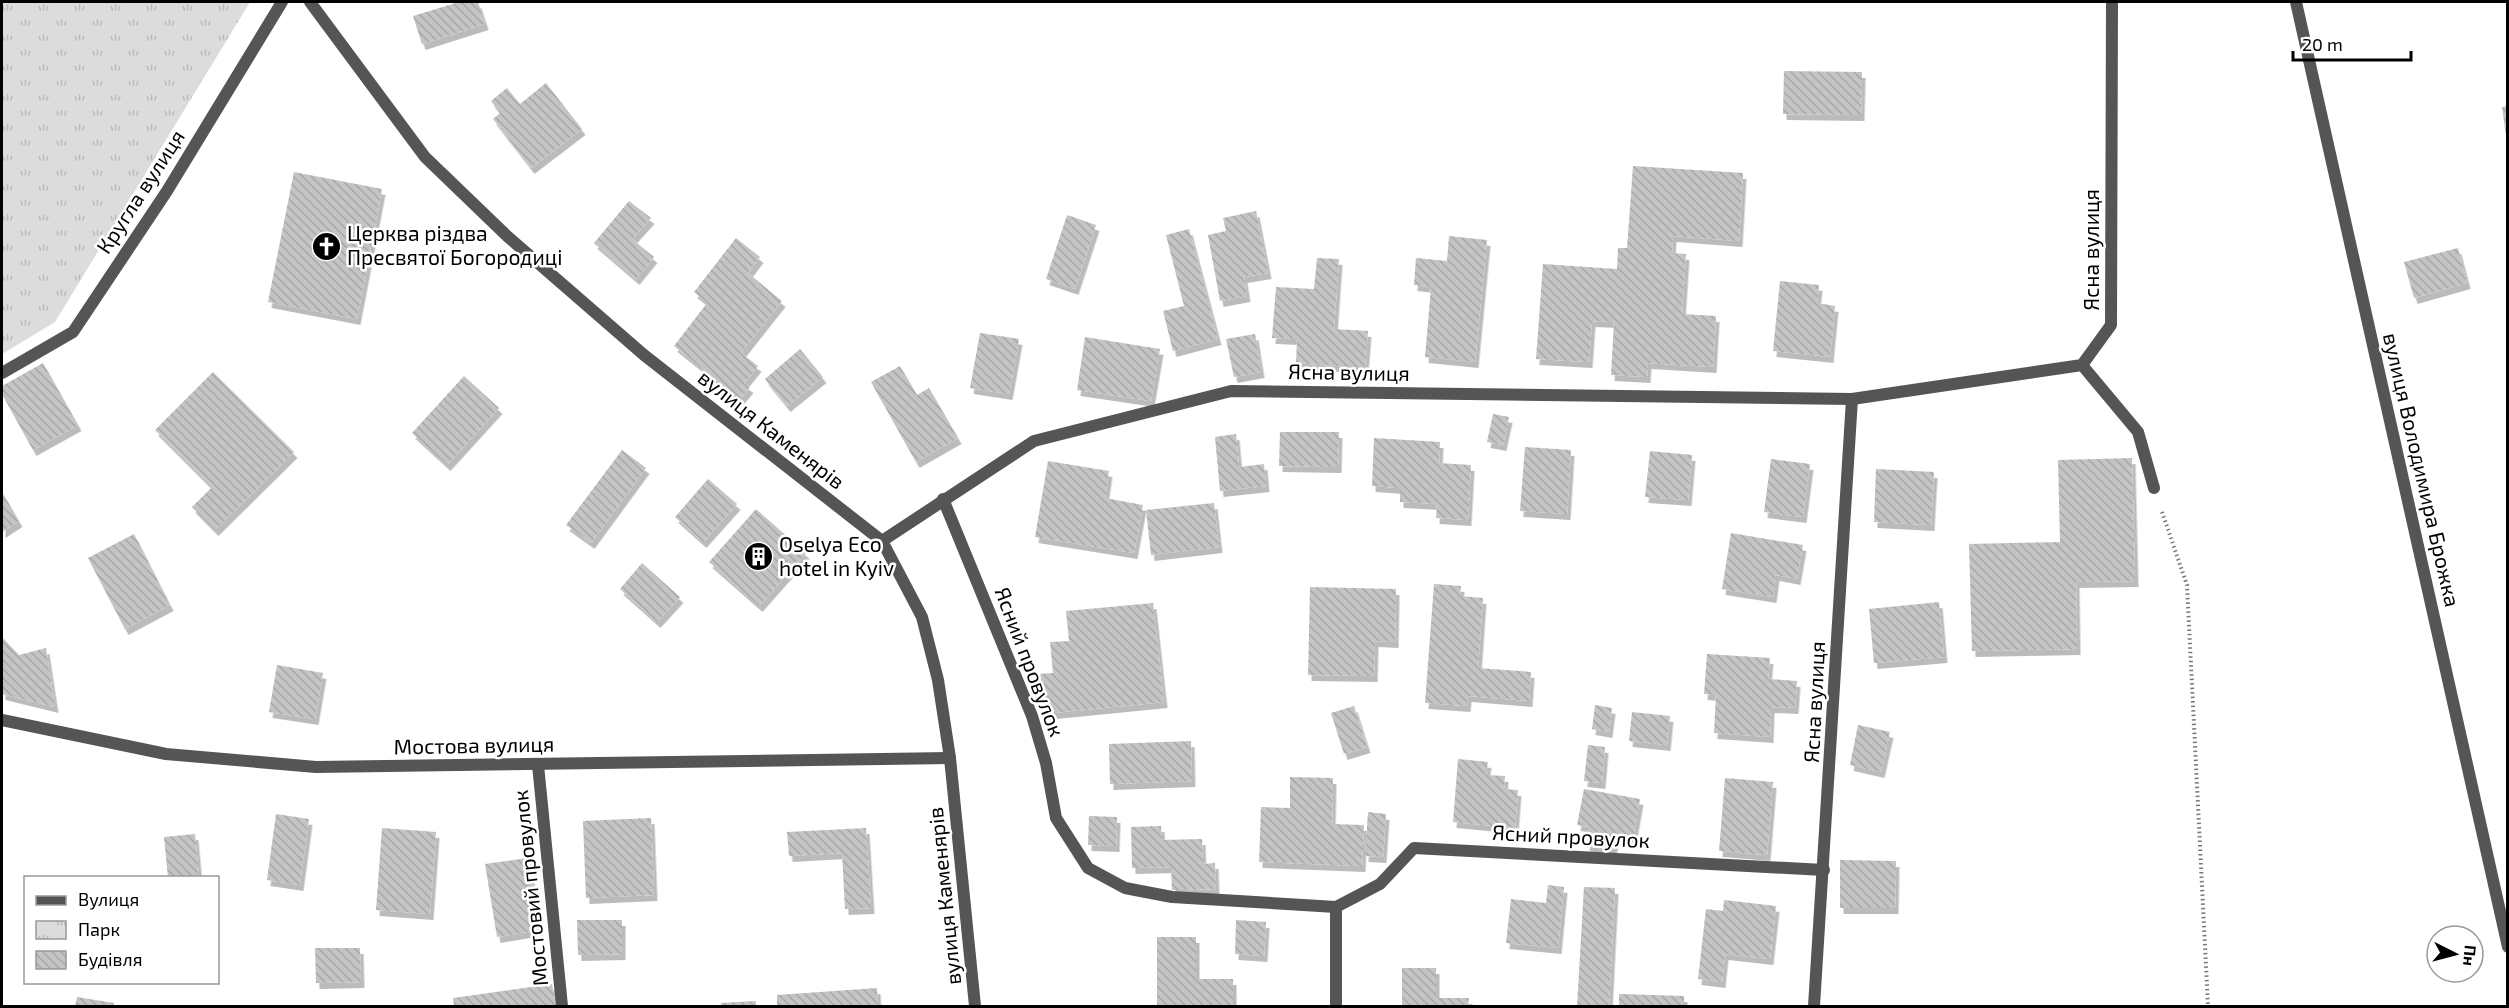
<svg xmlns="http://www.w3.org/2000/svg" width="2509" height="1008" font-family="'Exo 2',sans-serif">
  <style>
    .park { fill: url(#park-tufts) }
    .building { fill: url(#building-back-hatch); filter: url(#shadow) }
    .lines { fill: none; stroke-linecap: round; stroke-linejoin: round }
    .path { stroke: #777; stroke-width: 4; stroke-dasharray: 1.5 3; stroke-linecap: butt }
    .minor { stroke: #555; stroke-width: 12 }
    .tertiary { stroke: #555; stroke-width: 12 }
    .labels { text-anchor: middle; stroke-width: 5; stroke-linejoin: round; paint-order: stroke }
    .street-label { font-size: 21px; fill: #000; stroke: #fff }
    .poi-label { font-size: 21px; fill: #000; stroke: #fff; text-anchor: start }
  </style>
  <defs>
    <pattern id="park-tufts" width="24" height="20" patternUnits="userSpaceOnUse" patternTransform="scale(1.5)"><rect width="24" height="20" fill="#dcdcdc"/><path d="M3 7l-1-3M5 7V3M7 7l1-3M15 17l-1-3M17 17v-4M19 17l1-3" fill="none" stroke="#bbb"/></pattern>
    <pattern id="building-back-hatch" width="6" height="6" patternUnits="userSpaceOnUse" patternTransform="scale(1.5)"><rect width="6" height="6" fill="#c4c4c4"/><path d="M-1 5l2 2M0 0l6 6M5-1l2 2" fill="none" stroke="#a7a7a7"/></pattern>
    <filter id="shadow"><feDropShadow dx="3.5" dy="6" stdDeviation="0" flood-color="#0004"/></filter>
  </defs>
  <rect width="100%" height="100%" fill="#fff"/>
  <path class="park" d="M2 2H250L55 322 2 354Z"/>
  <g class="building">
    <path d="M459 2H478L485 24 422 44 413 16Z"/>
    <path d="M1784 71 1862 72 1861 115 1783 114Z"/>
    <path d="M546 83 582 129 531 168 493 119 500 113 491 101 507 88 520 104Z"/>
    <path d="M2508 106V136H2506L2502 107Z"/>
    <path d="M1633 166 1743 173 1739 241 1673 236 1672 253 1686 254 1682 314 1716 316 1713 367 1648 363 1647 377 1611 375 1614 322 1592 321 1589 362 1536 359 1543 264 1617 269 1618 248H1627Z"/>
    <path d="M294 172 382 189 357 319 268 302Z"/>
    <path d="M629 201 651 218 632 239 654 257 636 279 594 243Z"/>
    <path d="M1256 211 1268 273 1244 277 1247 296 1220 301 1208 235 1226 231 1223 218Z"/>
    <path d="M1067 215 1096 225 1075 289 1046 279Z"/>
    <path d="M1189 229 1218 339 1173 351 1163 311 1184 306 1166 235Z"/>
    <path d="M1449 236 1487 240 1475 362 1425 357 1431 287 1414 285 1416 258 1447 261Z"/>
    <path d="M736 238 760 257 748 273 782 301 741 353 758 366 744 383 750 387 740 399 674 346 707 303 694 292Z"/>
    <path d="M2458 248 2467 283 2414 298 2404 262Z"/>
    <path d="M1317 258 1339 259 1334 329 1368 331 1365 368 1296 363 1297 339 1272 338 1276 287 1314 289Z"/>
    <path d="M1780 281 1819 285 1817 303 1835 306 1830 357 1773 351Z"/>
    <path d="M980 333 1019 339 1009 394 970 388Z"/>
    <path d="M1255 334 1261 372 1234 377 1226 339Z"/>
    <path d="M1085 337 1160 349 1151 401 1077 390Z"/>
    <path d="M800 349 823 377 787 406 765 379Z"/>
    <path d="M43 363 78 425 33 450 2 394V386Z"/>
    <path d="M900 366 917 395 929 388 958 438 916 462 871 382Z"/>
    <path d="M213 372 294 452 215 530 192 507 212 487 155 430Z"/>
    <path d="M464 376 499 408 447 465 412 433Z"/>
    <path d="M1493 414 1509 417 1503 445 1487 442Z"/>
    <path d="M1280 432H1339L1338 467 1279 466Z"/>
    <path d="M1236 434 1239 467 1264 464 1266 486 1220 491 1215 437Z"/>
    <path d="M1374 438 1440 442 1439 463 1471 465 1468 520 1436 518 1437 504 1400 502V488L1372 486Z"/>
    <path d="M1525 447 1571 450 1567 514 1520 511Z"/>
    <path d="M622 450 646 468 591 543 566 525Z"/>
    <path d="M1650 451 1692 455 1688 500 1645 497Z"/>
    <path d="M2132 458 2135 581 2076 582 2077 649 1972 651 1969 544 2060 542 2058 460Z"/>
    <path d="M1771 459 1810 464 1803 517 1764 512Z"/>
    <path d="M1048 461 1109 471 1105 498 1143 505 1134 553 1035 537Z"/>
    <path d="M1876 469 1934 472 1931 525 1874 522Z"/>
    <path d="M708 479 737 504 703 542 675 517Z"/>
    <path d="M2 492 19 521 2 532Z"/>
    <path d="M1214 503 1219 547 1151 555 1146 510Z"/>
    <path d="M756 509 806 553 759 606 709 562Z"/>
    <path d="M1731 533 1803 545 1797 579 1776 575 1773 597 1722 589Z"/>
    <path d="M134 534 170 605 125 629 88 558Z"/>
    <path d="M642 563 680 597 657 622 620 589Z"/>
    <path d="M1434 584 1461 586 1460 596 1483 598 1478 668 1531 672 1529 701 1468 696 1467 706 1425 703Z"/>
    <path d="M1310 587 1396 589 1395 642 1375 641 1374 676 1308 675Z"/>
    <path d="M1939 602 1944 657 1874 663 1869 609Z"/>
    <path d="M1153 603 1164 702 1043 714 1039 674 1053 673 1050 642 1069 641 1066 611Z"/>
    <path d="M2 637 19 655 46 648 55 707 2 694Z"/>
    <path d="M1707 654 1770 658 1768 679 1797 681 1795 708 1771 707 1770 737 1714 733 1716 695 1704 694Z"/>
    <path d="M277 665 323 673 315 719 269 712Z"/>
    <path d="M1595 705 1612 708 1609 732 1592 729Z"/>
    <path d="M1354 706 1367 747 1344 754 1331 713Z"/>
    <path d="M1632 712 1670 716 1667 745 1629 741Z"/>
    <path d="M1858 725 1890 732 1881 772 1850 765Z"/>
    <path d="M1191 741 1192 781 1110 784 1109 744Z"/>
    <path d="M1588 745 1605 747 1602 783 1584 781Z"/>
    <path d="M1458 759 1488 762 1486 775 1505 776 1504 789 1518 790 1515 828 1453 822Z"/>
    <path d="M1290 777 1333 778 1332 824 1364 825 1362 866 1259 862 1261 807 1290 808Z"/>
    <path d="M1725 778 1773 782 1767 855 1719 851Z"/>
    <path d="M1584 789 1640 799 1633 838 1616 835 1613 850 1586 845 1590 827 1577 825Z"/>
    <path d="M1368 812 1386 814 1383 857 1365 856Z"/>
    <path d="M276 814 309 819 300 885 267 880Z"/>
    <path d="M1089 816 1117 817 1116 846 1088 845Z"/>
    <path d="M651 818 654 895 586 898 583 821Z"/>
    <path d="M1161 826 1162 840 1202 839 1203 864 1215 863 1216 889 1172 890 1171 867 1132 868 1131 827Z"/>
    <path d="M382 828 436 832 430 914 376 910Z"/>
    <path d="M866 828 871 908 845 909 842 853 789 856 787 832Z"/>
    <path d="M195 834 199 878H168L164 837Z"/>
    <path d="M528 858 539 930 497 937 485 864Z"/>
    <path d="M1840 860 1896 861 1895 908H1840Z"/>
    <path d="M1548 885 1564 887 1558 948 1506 943 1511 899 1546 903Z"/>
    <path d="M1584 887 1615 888 1609 1006H1577Z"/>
    <path d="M1724 900 1776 906 1770 959 1725 954 1722 982 1698 979 1706 909 1723 911Z"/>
    <path d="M577 920H622V954L578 955Z"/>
    <path d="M1236 920 1266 922 1264 956 1235 954Z"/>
    <path d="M1157 937H1196V979H1233V1006H1157Z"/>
    <path d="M315 948H360L361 982 316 983Z"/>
    <path d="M1402 968H1436V998H1469L1468 1006H1402Z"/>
    <path d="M552 984 556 1006H454L453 998Z"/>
    <path d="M877 988 878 1006H777V995Z"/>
    <path d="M1619 994 1684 996V1006H1619Z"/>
    <path d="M77 997 114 1003 113 1006H75Z"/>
    <path d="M756 1001V1006H721V1003Z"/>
  </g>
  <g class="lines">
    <path class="path" d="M2162 512 2187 585 2208 1006"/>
    <g class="minor">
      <path d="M2296 2 2508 947"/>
      <path d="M2082 365 2138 432 2154 488"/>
      <path d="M2 373 73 332 167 191 282 2"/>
      <path d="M943 499 1032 716 1046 763 1056 818 1088 868 1125 888 1172 897 1336 907 1380 884 1414 848 1824 870"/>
      <path d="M882 541 1034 441 1231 391 1852 399 2082 365 2111 325 2112 2"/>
      <path d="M2 720 166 754 316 767 950 758"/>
      <path d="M538 765 562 1006"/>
      <path d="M1336 1006V907"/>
      <path d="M1814 1006 1852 399"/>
    </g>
    <path class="tertiary" d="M310 2 425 157 507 236 644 355 882 541 922 617 938 680 950 758 975 1006"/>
  </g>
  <defs>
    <symbol id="church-disc" viewBox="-11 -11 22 22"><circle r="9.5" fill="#000" stroke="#fff"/><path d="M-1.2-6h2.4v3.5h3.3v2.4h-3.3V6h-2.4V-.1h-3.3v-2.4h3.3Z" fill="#fff"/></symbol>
    <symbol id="building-disc" viewBox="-11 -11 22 22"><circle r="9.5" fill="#000" stroke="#fff"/><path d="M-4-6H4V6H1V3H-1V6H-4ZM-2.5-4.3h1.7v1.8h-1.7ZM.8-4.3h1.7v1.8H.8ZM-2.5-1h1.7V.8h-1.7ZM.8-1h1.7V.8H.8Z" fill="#fff"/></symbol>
  </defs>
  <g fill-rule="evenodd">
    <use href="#church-disc" x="310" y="230" width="33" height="33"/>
    <use href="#building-disc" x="742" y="540" width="33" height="33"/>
  </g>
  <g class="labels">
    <g class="street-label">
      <text transform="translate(141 192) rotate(-57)" y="7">Кругла вулиця</text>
      <text transform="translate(2092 250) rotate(-90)" y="7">Ясна вулиця</text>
      <text transform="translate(1349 373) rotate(1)" y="7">Ясна вулиця</text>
      <text transform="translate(771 430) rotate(38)" y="7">вулиця Каменярів</text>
      <text transform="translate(2421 470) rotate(77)" y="7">вулиця Володимира Брожка</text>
      <text transform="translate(1029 662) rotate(69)" y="7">Ясний провулок</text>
      <text transform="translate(1815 702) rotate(-87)" y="7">Ясна вулиця</text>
      <text transform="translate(474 746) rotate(-1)" y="7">Мостова вулиця</text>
      <text transform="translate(1571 837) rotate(3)" y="7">Ясний провулок</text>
      <text transform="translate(531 888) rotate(-96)" y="7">Мостовий провулок</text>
      <text transform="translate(945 896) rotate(-96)" y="7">вулиця Каменярів</text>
    </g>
    <g class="poi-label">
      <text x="347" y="241">Церква різдва<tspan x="347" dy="24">Пресвятої Богородиці</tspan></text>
      <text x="779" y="552">Oselya Eco<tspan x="779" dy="24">hotel in Kyiv</tspan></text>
    </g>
  </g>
  <rect width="2509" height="1008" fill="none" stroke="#000000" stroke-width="6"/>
  <rect x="24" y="876" width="195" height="108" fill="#ffffff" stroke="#999999" stroke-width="1.5"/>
  <rect x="36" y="896" width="30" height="9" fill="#555555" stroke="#999999" stroke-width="1.5"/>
  <text x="78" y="906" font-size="18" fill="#000000">Вулиця</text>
  <rect x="36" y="921" width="30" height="18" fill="url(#park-tufts)" stroke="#999999" stroke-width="1.5"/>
  <text x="78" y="936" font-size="18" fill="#000000">Парк</text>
  <rect x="36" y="951" width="30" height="18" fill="url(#building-back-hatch)" stroke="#999999" stroke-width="1.5"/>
  <text x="78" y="966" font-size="18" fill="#000000">Будівля</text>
  <g transform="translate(2455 954) rotate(96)"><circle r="28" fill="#ffffff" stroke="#999999" stroke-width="1.5"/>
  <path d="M0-4.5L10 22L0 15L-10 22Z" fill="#000000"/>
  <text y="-9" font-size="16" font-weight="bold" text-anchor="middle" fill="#000000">Пн</text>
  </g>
  <path d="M2293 51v9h118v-9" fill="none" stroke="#000000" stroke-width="3"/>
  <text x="2302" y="51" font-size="18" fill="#000000" stroke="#ffffff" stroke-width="4.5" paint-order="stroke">20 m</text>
</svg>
